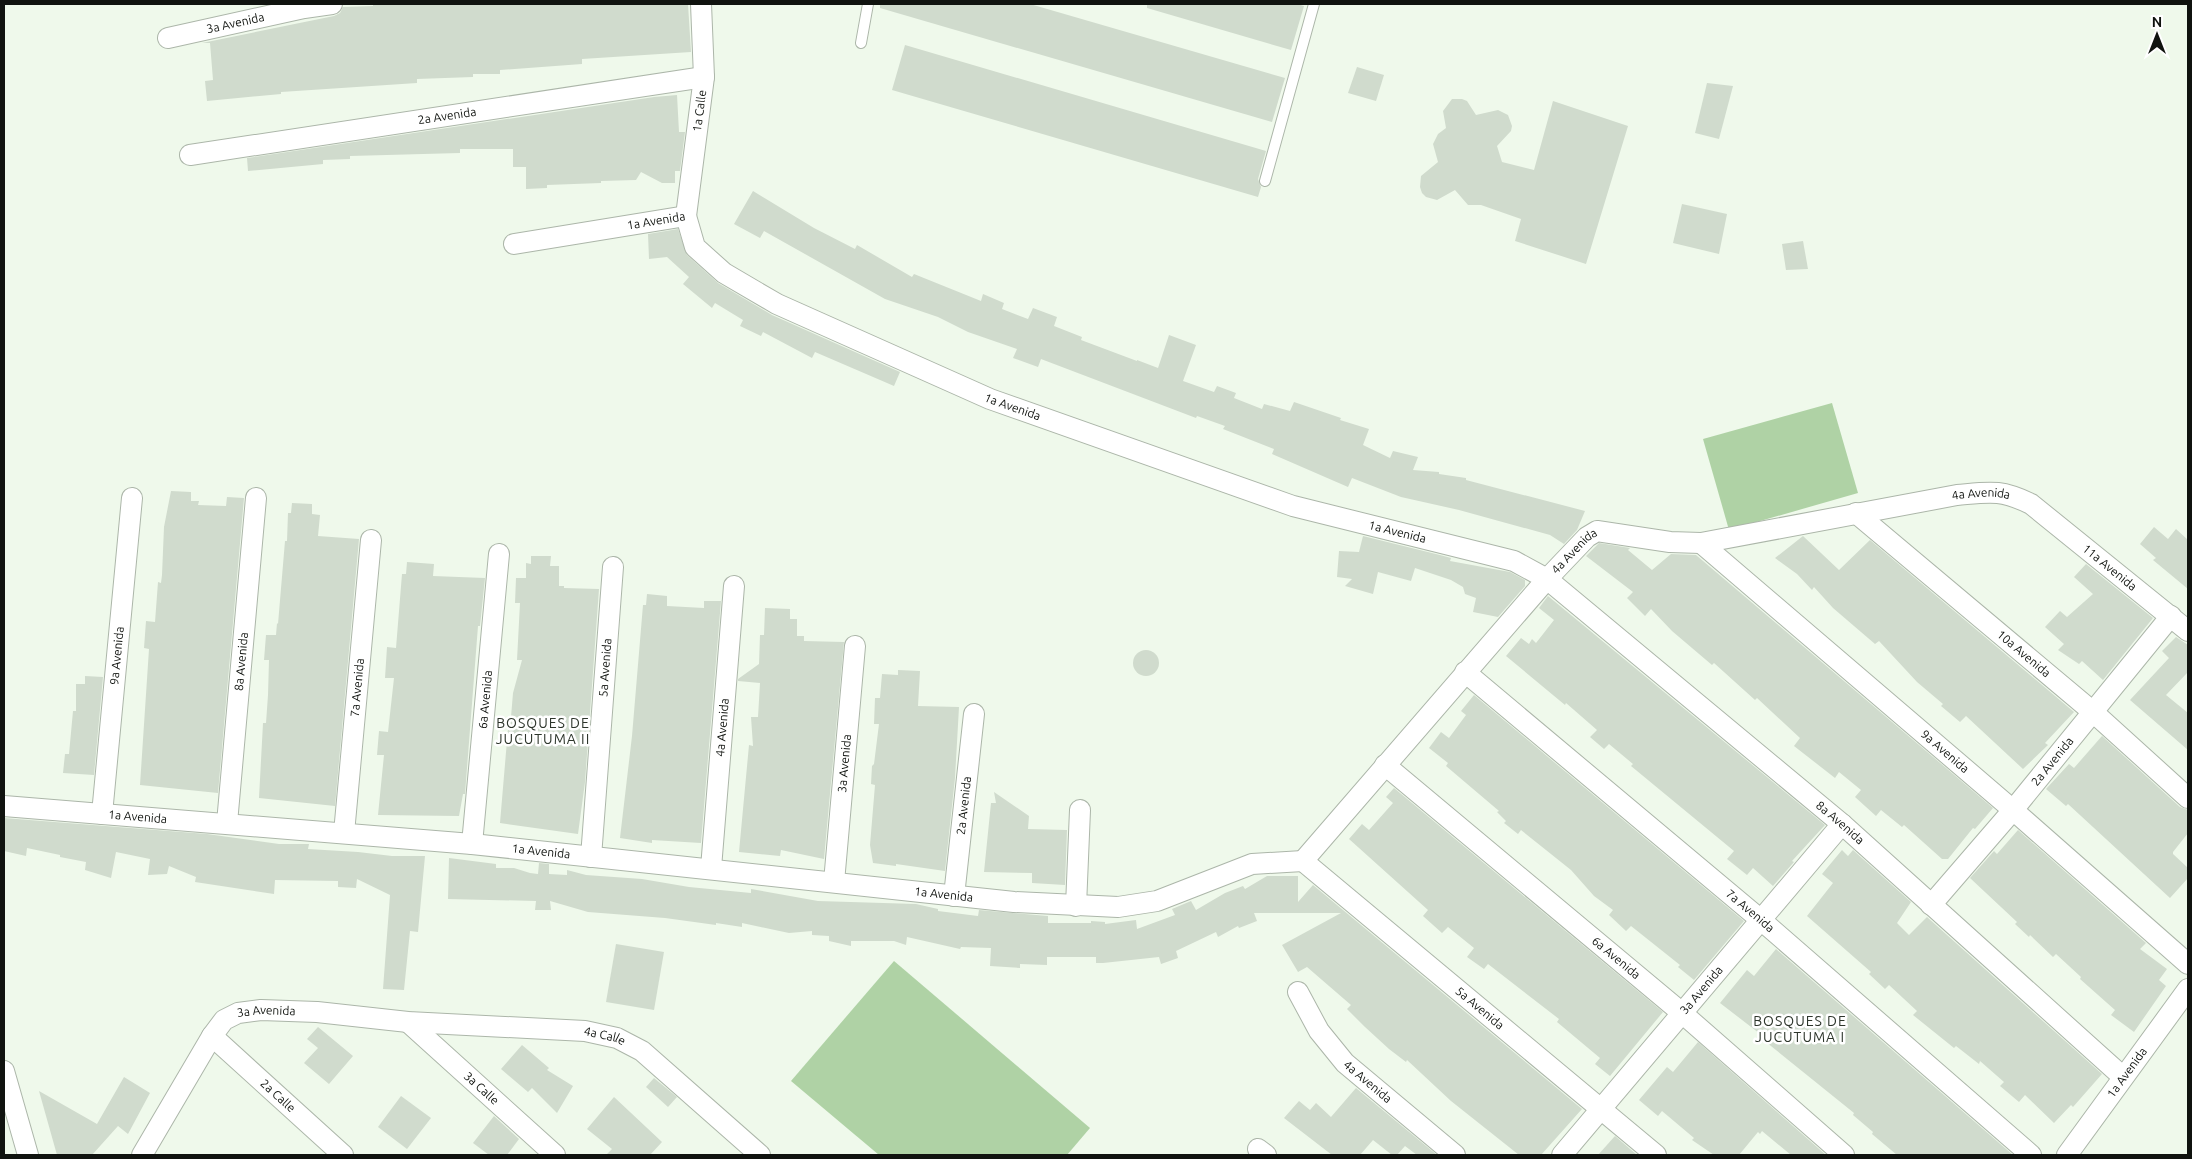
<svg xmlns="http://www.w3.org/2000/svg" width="2192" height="1159" font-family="Ubuntu,sans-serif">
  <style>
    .green { fill: #afd2a5 }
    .building { fill: #d0dbcd }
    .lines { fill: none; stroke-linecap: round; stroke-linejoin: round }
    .lane-casing { stroke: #acb6a9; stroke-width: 12 }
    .street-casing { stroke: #acb6a9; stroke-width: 22 }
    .lane { stroke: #fff; stroke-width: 10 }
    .street { stroke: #fff; stroke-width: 20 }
    .labels { text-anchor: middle; stroke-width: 5; stroke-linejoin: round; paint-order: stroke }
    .street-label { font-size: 12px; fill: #10130f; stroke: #fff }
    .neighbourhood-label { font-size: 14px; letter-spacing: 1px; fill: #2d352b; stroke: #fff }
  </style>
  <rect width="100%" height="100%" fill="#eff9eb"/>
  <g class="green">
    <path d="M1832 403 1858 493 1729 530 1703 439Z"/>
    <path d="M894 961 1090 1128 1067 1155H879L791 1081Z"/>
  </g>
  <g class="building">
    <path d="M373 4H688L691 52 582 59V64L500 70V74H473V77L417 79V83L281 92V94L207 101 205 81 213 80 210 43H202L334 16 340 13 343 7 373 6Z"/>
    <path d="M880 4H1030L1285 78 1272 122 880 8Z"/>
    <path d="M1147 4H1297L1304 6 1291 50 1147 8Z"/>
    <path d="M905 45 1266 151 1258 179 1261 187 1258 197 892 90Z"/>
    <path d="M1357 67 1384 75 1376 101 1348 93Z"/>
    <path d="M1707 83 1733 86 1719 139 1695 133Z"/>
    <path d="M677 95 679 132H685L680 171H675V183H662L641 172 636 180 601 181V183L547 185V188L526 189V167H513V149H460V153L350 156V159L323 160V164L248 171 247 158 654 97Z"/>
    <path d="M1452 99H1462L1467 101 1476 115 1498 110 1508 115 1512 126 1511 131 1497 146 1502 162 1534 170 1553 101 1628 126 1586 264 1515 241 1521 219 1481 205H1468L1455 190 1437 200 1426 197 1422 193 1420 187 1421 176 1438 162 1433 144 1438 134 1446 128 1443 111Z"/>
    <path d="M753 191 814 228 855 249 857 245 912 277 914 274 981 301 983 294 1004 303 1002 309 1028 319 1033 308 1057 317 1054 326 1082 337 1081 340 1137 361V360L1158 368 1169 335 1196 345 1183 381 1214 392 1217 386 1236 393 1234 398 1262 409 1264 404 1290 411 1294 402 1341 418 1340 420 1369 429 1363 445 1390 458 1393 451 1418 457 1413 470 1439 472V474L1466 478V480L1585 511 1577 530 1564 544 1550 535 1459 510 1401 497 1352 478 1348 487 1272 454 1274 449 1223 429 1225 426 1197 416 1196 418 1041 359 1038 367 1013 358 1017 349 968 332 938 317 885 299 764 231 760 238 734 224Z"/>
    <path d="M1682 204 1727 214 1719 254 1673 243Z"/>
    <path d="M678 229 687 255 718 283 772 315 900 372 894 386 815 352 812 358 763 332 761 336 740 326 743 320 715 303 712 308 683 284 689 277 667 257 649 259 648 234Z"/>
    <path d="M1803 241 1808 269 1786 270 1782 244Z"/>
    <path d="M171 491 191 492V501H199L198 505 226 506 227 497 244 498 218 793 140 785 149 649 144 648 146 621 155 622 158 582 161 583 162 575 164 527Z"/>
    <path d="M292 503 312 504V514L320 515 318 536 359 539 335 806 259 798 263 723H266L268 695 269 660H264L266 635H276L277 623 278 624 285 541H287L288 513H291Z"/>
    <path d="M2154 527 2168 539 2176 529 2188 540V589L2153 560 2156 558 2140 544Z"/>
    <path d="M1363 536 1440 555 1451 558 1450 561 1510 572 1525 580V586L1498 617 1473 612 1476 598 1465 594 1463 587 1451 580 1415 568 1411 581 1378 572 1373 594 1345 586 1352 579 1337 577 1339 551 1359 552Z"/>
    <path d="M1803 536 1839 570 1870 540 2074 712 2045 743 2048 745 2023 769 1966 716 1960 722 1941 706 1943 704 1917 682 1879 641 1875 644 1833 608 1814 587 1812 590 1797 574 1775 558Z"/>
    <path d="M1599 543 1630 548 1628 550 1652 570 1671 554 1696 555 1993 808 1975 829 1973 828 1948 859H1942L1904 825 1902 827 1881 810 1876 816 1855 797 1861 790 1839 772 1835 778 1794 746 1800 738 1757 698 1755 700 1714 663 1712 665 1672 631 1651 609 1645 616 1627 598 1633 592 1586 556Z"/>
    <path d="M531 556H551L550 566H559V586H564V588L599 589 585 782 578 834 500 823 509 717H511L513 693 522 660H517L520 603H515L516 578H526V563L531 564Z"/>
    <path d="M407 562 434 564 433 576 485 578 480 626H478L465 794H463L459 816 378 815 384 755H377L379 731 388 732 394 678H385L387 647 396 648 402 574H406Z"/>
    <path d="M2086 564 2153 618 2103 680 2082 661 2079 664 2058 650 2064 644 2045 627 2060 611 2067 617 2093 594 2074 577Z"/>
    <path d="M647 594 667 596V606L704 608V601H721L701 843 652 840V843L620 838 632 736 643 605H646Z"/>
    <path d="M1548 596 1825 825 1792 861 1794 862 1773 886 1753 868 1747 875 1727 859 1734 851 1631 766 1633 764 1609 744 1604 749 1590 737 1597 730 1566 703 1565 705 1506 656 1521 638 1529 644 1532 639 1536 643 1554 620 1539 608Z"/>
    <path d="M765 608 790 609V619H797V636H804V641L844 642 824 859 781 850 780 856 739 852 749 745 753 746 751 717H758L760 683 738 681V679L759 664 760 635H764Z"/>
    <path d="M2176 637 2188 645V672L2166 695 2188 713V750L2130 700 2169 658 2162 651Z"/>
    <circle cx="1146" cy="663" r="13"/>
    <path d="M898 670 920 671 918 706 959 707 955 778 945 871 896 864V866L873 863 870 845 875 785 871 784 872 766 874 764 879 724H874L875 698H880L882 674 898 675Z"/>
    <path d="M85 676 103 677 94 775 63 773 65 754H69L73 711H76V684H85Z"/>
    <path d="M1474 695 1744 921 1694 980 1678 967 1680 965 1631 926 1626 931 1609 915 1613 910 1594 896 1571 870 1521 830 1518 834 1504 823 1506 821 1497 812 1499 811 1446 766 1448 763 1429 748 1441 732 1449 738 1466 715 1461 711Z"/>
    <path d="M2102 736 2180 807 2188 810V833L2173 852V854L2188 868V878L2170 898 2068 804 2066 806 2046 789 2069 764 2074 768Z"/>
    <path d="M1394 788 1663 1012 1610 1076 1595 1064 1600 1058 1557 1022 1559 1019 1488 964 1484 969 1467 957 1474 948 1448 927 1442 933 1423 916 1428 910 1349 839 1362 824 1369 830 1393 803 1386 797Z"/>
    <path d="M994 792 1029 816 1028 829 1067 830 1065 885 1032 883V873L984 872 991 803H996Z"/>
    <path d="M4 818 207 834 279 844H309L308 849 358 852 392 856H425L418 932 410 931 404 990 383 989 390 895 357 879 356 888 338 887V881L275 880 274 894 195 882 196 877 169 866 167 874 148 875 150 859 116 852 111 878 85 870 86 862 60 857V855L27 848 26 856 4 851Z"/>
    <path d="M2018 830 2146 943 2140 949 2167 969 2159 980 2166 986 2134 1032 2111 1015 2115 1010 2080 979 2081 977 2056 954 2053 957 2030 935 2029 937 2015 924 2017 922 1970 878 1994 851 1997 854Z"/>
    <path d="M1842 850 1848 856 1853 850 1911 902 1897 923 1909 935 1927 917 2102 1074 2073 1107 2071 1105 2054 1123 2025 1095 2019 1102 2000 1086 2004 1082 1980 1061 1979 1064 1956 1046 1954 1048 1913 1015 1917 1011 1889 985 1885 989 1869 974 1871 972 1807 916 1833 883 1822 874Z"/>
    <path d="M449 858 496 864V868H514L530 873 538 874 539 863 549 864V874L567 875V870L586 875 642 879 689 887 751 893V889L818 901 916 904 938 909V911L978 916 979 910 1048 916V923H1091V921L1105 922V924L1136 920 1137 929 1175 915 1172 909 1191 901 1196 910 1225 893 1243 886 1245 889 1267 876H1298V902L1313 885 1582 1109 1541 1155H1519L1451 1101 1407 1060 1406 1062 1389 1049 1365 1027 1347 1009 1351 1005 1307 967 1298 972 1282 945 1341 913H1254L1257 921 1239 928 1238 926 1218 937 1216 932 1176 951 1178 958 1161 964 1159 957 1103 963H1096V957H1047V965L1020 964V968L990 966 991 948 961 947 960 949 907 937 906 945 894 941H851V946L829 941V936L812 935V931L789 933 742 923V927L716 923V925L665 918 588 912 550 901 551 910H535L536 901 448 899Z"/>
    <path d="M616 944 664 952 654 1010 606 1002Z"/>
    <path d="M1776 949 2013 1155H1897L1872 1134 1873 1132 1853 1115 1854 1113 1766 1042 1768 1040 1720 1003 1747 970 1754 976Z"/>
    <path d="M318 1027 353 1056 329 1084 304 1063 318 1048 307 1039Z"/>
    <path d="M1698 1042 1826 1155H1791L1762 1131 1760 1134 1758 1132 1739 1155H1714L1692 1140 1694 1138 1662 1111 1658 1116 1639 1100 1667 1067 1673 1072Z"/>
    <path d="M522 1045 549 1068 547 1070 573 1086 557 1113 532 1088 528 1092 501 1069Z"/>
    <path d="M124 1077 150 1093 128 1134 118 1126 92 1155H57L39 1091 97 1124Z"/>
    <path d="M654 1078 677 1097 668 1107 646 1087Z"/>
    <path d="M1356 1088 1437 1155H1417L1405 1146 1397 1155H1392L1373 1140 1360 1155H1332L1284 1118 1299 1101 1310 1110 1316 1103 1331 1117Z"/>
    <path d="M401 1096 431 1118 407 1149 378 1127Z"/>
    <path d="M614 1097 662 1142 650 1155H606L612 1149 587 1129Z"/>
    <path d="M494 1116 519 1139 507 1155H489L473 1143Z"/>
    <path d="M1615 1136 1637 1155H1598Z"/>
  </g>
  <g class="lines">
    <defs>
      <g id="lane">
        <path d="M861 43 868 4"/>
        <path d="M1265 181 1314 4"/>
      </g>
      <g id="street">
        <path id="s1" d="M168 38 304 8 332 4"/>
        <path id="s2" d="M190 155 704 77"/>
        <path id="s3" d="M686 216 704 77 701 4"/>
        <path id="s4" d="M514 244 686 216 695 247 724 273 777 304 990 399 1293 506 1514 561 1547 579 1842 824 2123 1077"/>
        <path id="s5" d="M1856 513 2093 712 2188 798"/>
        <path id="s6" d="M1701 543 2013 810 2188 964"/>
        <path id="s7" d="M1465 672 1761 920 2031 1155"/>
        <path id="s8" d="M1385 765 1682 1013 1844 1155"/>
        <path id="s9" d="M4 806 472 844 1014 902 1118 907 1157 901 1252 864 1303 861"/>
        <path id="s10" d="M102 814 132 498"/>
        <path id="s11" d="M227 823 256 498"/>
        <path id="s12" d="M344 833 371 540"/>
        <path id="s13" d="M472 844 499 554"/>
        <path id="s14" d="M591 857 613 567"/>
        <path id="s15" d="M1303 861 1547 579 1587 537 1597 531 1670 542 1701 543 1957 495C1990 492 2000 489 2031 504L2188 631"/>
        <path id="s16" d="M1303 861 1656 1155"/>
        <path id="s17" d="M711 868 734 586"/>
        <path id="s18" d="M834 882 855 646"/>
        <path id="s19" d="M954 896 974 714"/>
        <path id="s20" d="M1931 905 2013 810 2171 616"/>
        <path d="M1076 906 1080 810"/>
        <path id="s21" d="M1298 992 1319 1031 1345 1063 1455 1155"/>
        <path id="s22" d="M408 1022 555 1155"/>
        <path id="s23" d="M212 1036 343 1155"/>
        <path d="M4 1071 28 1155"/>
        <path d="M1258 1149 1266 1155"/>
        <path id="s24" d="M142 1155 212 1036 224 1020 238 1013 261 1010 317 1012 408 1022 585 1031 617 1038 642 1051 760 1155"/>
        <path id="s25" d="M1562 1155 1842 824"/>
        <path id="s26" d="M2067 1155 2188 989"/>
      </g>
    </defs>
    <use href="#lane" class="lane-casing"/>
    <use href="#street" class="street-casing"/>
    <use href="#lane" class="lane"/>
    <use href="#street" class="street"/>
  </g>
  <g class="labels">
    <g class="street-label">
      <text dy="4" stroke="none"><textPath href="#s1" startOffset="69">3a Avenida</textPath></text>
      <text dy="4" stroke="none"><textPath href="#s3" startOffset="106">1a Calle</textPath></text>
      <text dy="4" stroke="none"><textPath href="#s2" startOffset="260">2a Avenida</textPath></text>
      <text dy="4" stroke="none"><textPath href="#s4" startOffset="144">1a Avenida</textPath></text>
      <text dy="4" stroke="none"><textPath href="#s4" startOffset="564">1a Avenida</textPath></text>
      <text dy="4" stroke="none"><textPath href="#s15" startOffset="832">4a Avenida</textPath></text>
      <text dy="4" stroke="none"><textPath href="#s4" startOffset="969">1a Avenida</textPath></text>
      <text dy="4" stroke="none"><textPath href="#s15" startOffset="412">4a Avenida</textPath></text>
      <text dy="4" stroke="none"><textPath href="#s15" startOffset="985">11a Avenida</textPath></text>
      <text dy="4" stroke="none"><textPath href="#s5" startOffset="219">10a Avenida</textPath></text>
      <text dy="4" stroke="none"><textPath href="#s10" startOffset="159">9a Avenida</textPath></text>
      <text dy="4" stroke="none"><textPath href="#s11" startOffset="162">8a Avenida</textPath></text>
      <text dy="4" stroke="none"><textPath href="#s14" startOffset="190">5a Avenida</textPath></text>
      <text dy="4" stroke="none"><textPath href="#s12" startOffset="146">7a Avenida</textPath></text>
      <text dy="4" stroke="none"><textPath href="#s13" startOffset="145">6a Avenida</textPath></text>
      <text dy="4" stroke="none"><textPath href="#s17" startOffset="141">4a Avenida</textPath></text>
      <text dy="4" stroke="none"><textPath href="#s6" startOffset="321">9a Avenida</textPath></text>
      <text dy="4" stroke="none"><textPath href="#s20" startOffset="188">2a Avenida</textPath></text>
      <text dy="4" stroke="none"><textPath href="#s18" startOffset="119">3a Avenida</textPath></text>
      <text dy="4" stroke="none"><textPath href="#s19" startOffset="91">2a Avenida</textPath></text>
      <text dy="4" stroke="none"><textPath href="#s9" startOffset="134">1a Avenida</textPath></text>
      <text dy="4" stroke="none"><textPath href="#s4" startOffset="1508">8a Avenida</textPath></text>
      <text dy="4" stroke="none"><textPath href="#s9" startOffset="539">1a Avenida</textPath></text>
      <text dy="4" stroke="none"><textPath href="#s9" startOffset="944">1a Avenida</textPath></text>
      <text dy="4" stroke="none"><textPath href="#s7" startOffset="372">7a Avenida</textPath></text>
      <text dy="4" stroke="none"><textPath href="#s8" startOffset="301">6a Avenida</textPath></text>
      <text dy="4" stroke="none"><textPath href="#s25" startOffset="216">3a Avenida</textPath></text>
      <text dy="4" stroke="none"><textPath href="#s16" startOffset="230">5a Avenida</textPath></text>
      <text dy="4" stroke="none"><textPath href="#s24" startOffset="202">3a Avenida</textPath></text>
      <text dy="4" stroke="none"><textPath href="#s24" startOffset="542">4a Calle</textPath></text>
      <text dy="4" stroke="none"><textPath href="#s26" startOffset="102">1a Avenida</textPath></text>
      <text dy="4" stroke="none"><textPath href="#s21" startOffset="115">4a Avenida</textPath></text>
      <text dy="4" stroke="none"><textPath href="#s22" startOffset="99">3a Calle</textPath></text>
      <text dy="4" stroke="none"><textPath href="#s23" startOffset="89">2a Calle</textPath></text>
    </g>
    <g class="neighbourhood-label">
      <text x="543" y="728">BOSQUES DE<tspan x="543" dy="16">JUCUTUMA II</tspan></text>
      <text x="1800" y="1026">BOSQUES DE<tspan x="1800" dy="16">JUCUTUMA I</tspan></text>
    </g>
  </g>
  <rect width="2192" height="1159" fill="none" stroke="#10130f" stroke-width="10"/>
  <g transform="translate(2157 35)" stroke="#ffffff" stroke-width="4" paint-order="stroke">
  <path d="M0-4L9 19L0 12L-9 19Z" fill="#10130f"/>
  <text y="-8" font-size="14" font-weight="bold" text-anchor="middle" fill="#10130f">N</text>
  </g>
</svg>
